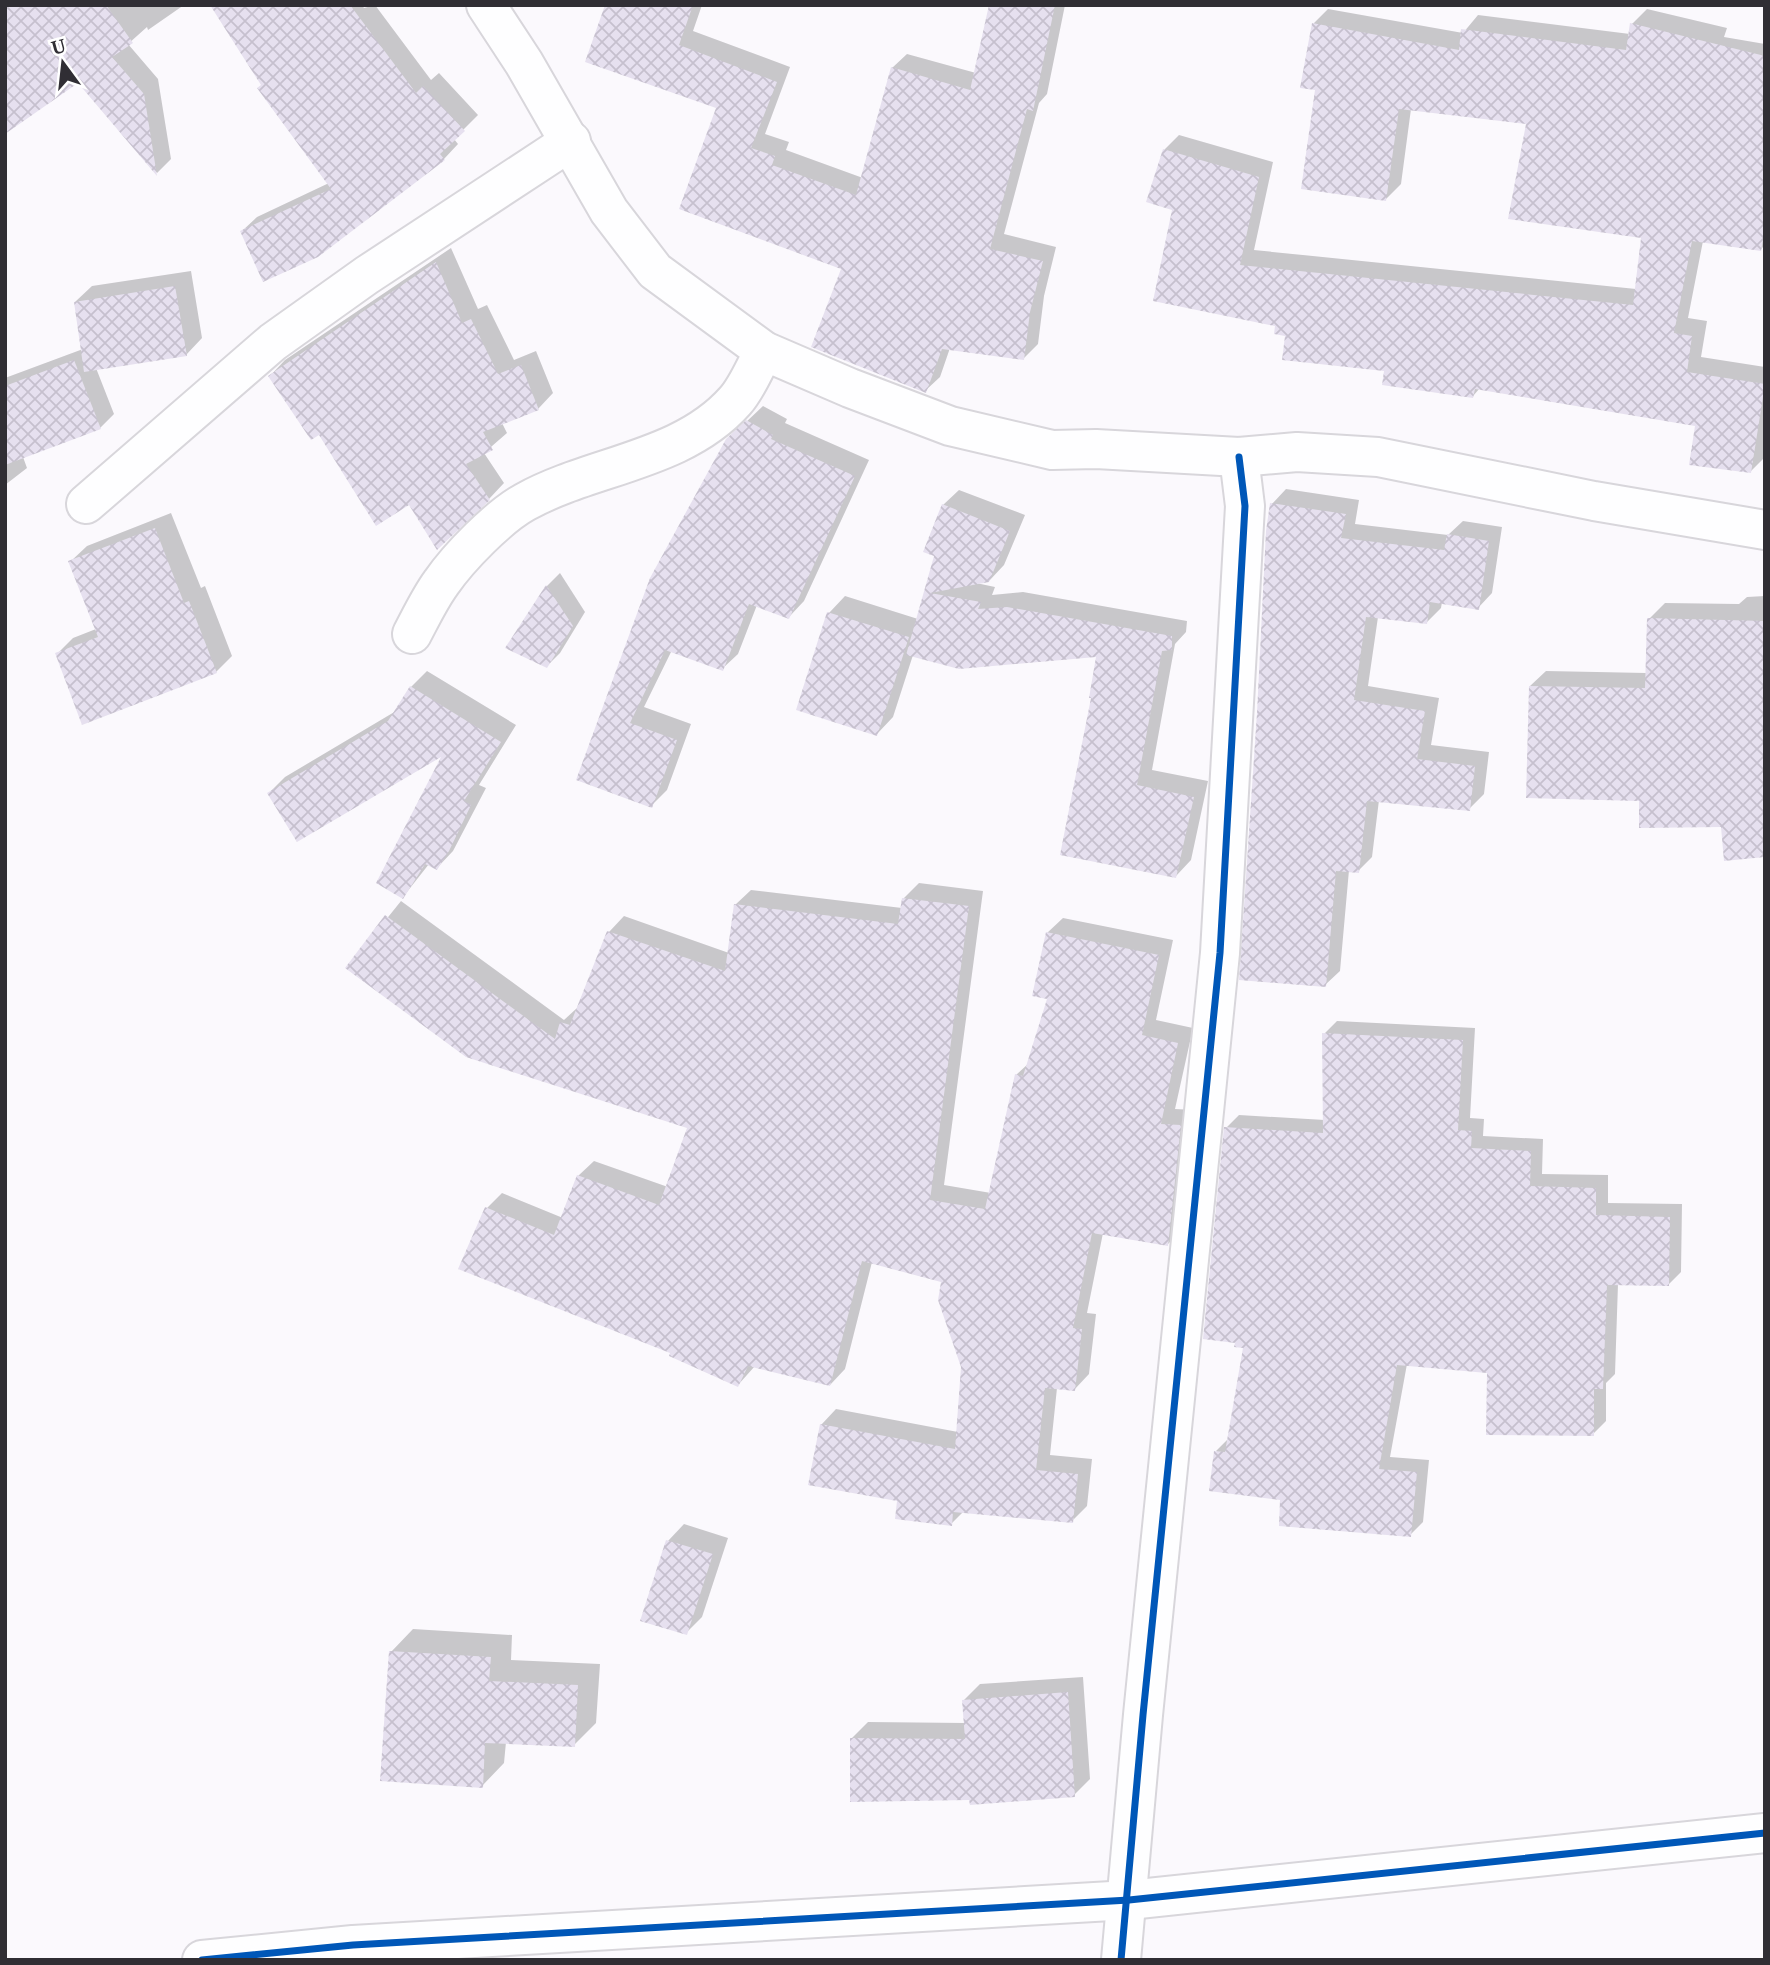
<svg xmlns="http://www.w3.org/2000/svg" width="1770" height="1965" font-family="'PT Serif',serif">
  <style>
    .shadow { fill: #0003 }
    .building { fill: url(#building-cross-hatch) }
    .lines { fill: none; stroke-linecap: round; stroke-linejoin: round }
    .street-casing { stroke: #d8d6db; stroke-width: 42 }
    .street { stroke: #fefeff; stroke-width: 38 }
    .cycleway-casing { stroke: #fff; stroke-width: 11 }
    .cycleway { stroke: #0057b8; stroke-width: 7 }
  </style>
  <defs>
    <pattern id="building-cross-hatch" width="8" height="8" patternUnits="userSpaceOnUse" patternTransform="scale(1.75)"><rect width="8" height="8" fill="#e6e0ef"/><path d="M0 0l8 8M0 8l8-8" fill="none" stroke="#c6c0ce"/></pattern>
  </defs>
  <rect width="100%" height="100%" fill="#fbf9fd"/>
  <g class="shadow">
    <path d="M5 5H184L148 30 147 27 128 44 158 79 171 159 157 173 78 81Z"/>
    <path d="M212 5H362L364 8 375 5 431 80 439 73 478 115 454 139 458 144 444 159 242 231 257 217 329 183Z"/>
    <path d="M607 5H702L693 31 790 67 765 134 789 142 786 150 863 178 892 68 907 54 976 73 991 5H1065L1047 94 1039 103 1004 234 1056 247 1044 296 1038 344 1024 358 950 348 940 377 925 391 843 268 718 107Z"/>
    <path d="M1328 9 1463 33 1478 15 1630 34 1632 24 1647 9 1727 28 1724 37 1765 44V245L1760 250 1703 241 1688 318 1707 321 1701 357 1765 367V457L1750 472 1697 424 1480 388 1473 396 1287 334 1277 325 1174 208 1164 150 1179 135 1273 162 1254 250 1636 289 1643 236 1529 123 1411 109 1401 184 1386 199 1317 89 1313 24Z"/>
    <path d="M451 248 478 309 487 305 514 360 536 351 553 393 538 409 502 423 507 433 484 453 504 483 489 499 409 503 319 433 270 376 285 360Z"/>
    <path d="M191 271 202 338 186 355 96 368 114 414 100 428 23 457 27 468 5 485V378L83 349 75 302 92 286Z"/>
    <path d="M763 406 787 419 785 423 869 460 804 601 789 617 757 605 738 654 722 669 672 650 644 707 691 724 667 790 651 806 578 779 744 424Z"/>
    <path d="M1286 489 1359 500 1355 524 1448 535 1463 521 1502 527 1492 593 1478 608 1442 602 1441 608 1427 622 1378 617 1368 686 1439 698 1431 745 1489 752 1484 794 1469 809 1379 800 1372 857 1358 871 1349 870 1340 971 1325 985 1272 504Z"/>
    <path d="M959 490 1025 515 1004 565 989 581 976 583 995 587 992 595 1023 592 1187 621 1186 632 1175 644 1152 770 1208 781 1191 860 1176 876 1093 697 1098 655H913L893 717 877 734 829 613 845 596 918 619 936 555 943 505Z"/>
    <path d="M171 513 201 588 205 586 232 656 216 672 57 654 73 638 96 629 70 562 87 546Z"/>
    <path d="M560 573 585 612 560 653 547 666 507 647 547 586Z"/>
    <path d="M1765 596V856L1723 826 1641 799 1530 686 1546 671 1647 673 1649 619 1665 603 1739 604 1747 597Z"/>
    <path d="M427 671 516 725 479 785 486 788 453 851 437 868 429 864 403 897 445 753 269 793 285 777 396 711 411 687Z"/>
    <path d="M919 883 983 891 944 1185 991 1193 1016 1075 1029 1063 1050 998 1047 933 1063 918 1173 940 1156 1020 1193 1028 1175 1109 1195 1110 1183 1229 1168 1244 1103 1233 1087 1313 1096 1314 1089 1374 1074 1390 1057 1388 1050 1455 1092 1459 1087 1506 1072 1521 963 1512 951 1524 899 1500 821 1425 836 1409 958 1432 963 1367 943 1281 872 1262 845 1369 830 1385 755 1366 738 1385 672 1352 487 1208 502 1193 563 1218 578 1176 594 1161 668 1187 690 1127 348 967 401 901 564 1020 577 1008 609 932 624 916 729 953 735 905 751 890 902 908 903 899Z"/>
    <path d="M1337 1021 1475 1028 1470 1118 1484 1119 1483 1136 1543 1139 1542 1174 1608 1175V1203L1682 1204 1681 1272 1668 1285 1618 1284 1615 1374 1606 1383V1421L1593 1434 1489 1371 1407 1364 1390 1457 1429 1460 1423 1522 1410 1535 1282 1498 1216 1451 1229 1438 1245 1346 1226 1128 1239 1115 1325 1120 1324 1034Z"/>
    <path d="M684 1524 728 1538 702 1617 686 1633 668 1541Z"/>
    <path d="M413 1629 512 1635 511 1660 600 1664 596 1723 574 1745 506 1742 504 1763 482 1786 391 1652Z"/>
    <path d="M1083 1677 1090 1779 1074 1795 971 1799 851 1739 868 1722 966 1723 964 1700 980 1684Z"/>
  </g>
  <g class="building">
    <path d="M5 5H106L133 43 112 57 144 94 157 176 78 83 5 134Z"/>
    <path d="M210 5H350L416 93 423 86 465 131 440 154 445 160 318 257 263 282 240 231 331 189 257 88 261 85Z"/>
    <path d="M605 5H693L679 45 777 82 751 148 775 156 772 165 856 195 891 67 970 90 989 5H1055L1033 111 1027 109 990 249 1043 261 1030 312 1024 360 942 349 926 393 811 347 841 269 679 209 716 108 585 62Z"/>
    <path d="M1312 23 1459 50 1461 29 1626 50 1630 23 1765 56V228L1761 251 1692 241 1674 333 1692 336 1687 372 1765 384 1751 473 1689 465 1695 426 1475 389 1473 398 1382 385 1384 371 1282 360 1285 336 1274 334 1275 326 1153 301 1172 210 1146 202 1163 149 1259 177 1240 265 1633 305 1641 238 1508 219 1526 124 1399 109 1386 201 1301 189 1315 90 1300 88Z"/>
    <path d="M436 262 462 323 471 319 498 374 521 365 539 410 483 432 493 450 466 464 490 500 437 550 409 505 376 526 319 435 311 440 268 376Z"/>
    <path d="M175 286 187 356 84 372 74 302Z"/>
    <path d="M74 360 101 429 5 465V386Z"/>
    <path d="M746 420 773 435 771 439 855 476 789 619 749 604 723 671 665 650 630 723 677 740 652 808 576 780 650 578 726 439Z"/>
    <path d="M1270 503 1346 514 1341 538 1444 550 1447 534 1489 541 1479 610 1430 602 1427 624 1366 617 1354 700 1425 711 1417 759 1475 766 1470 811 1367 801 1359 873 1336 871 1326 987 1239 980 1257 713 1266 531Z"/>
    <path d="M942 504 1010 531 989 582 930 593 981 602 978 609 1007 607 1172 636V650L1162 651 1137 785 1194 797 1176 878 1060 855 1091 698H1089L1096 657 959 669 906 655 934 556 923 552Z"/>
    <path d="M155 528 184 603 189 601 217 673 82 725 55 653 98 637 68 561Z"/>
    <path d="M546 585 573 626 547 668 505 648Z"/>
    <path d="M827 612 909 637 877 736 796 710Z"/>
    <path d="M1647 618 1765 621V857L1724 861 1721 827 1639 828V801L1526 798 1529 686 1645 688Z"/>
    <path d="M410 686 501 742 464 801 471 805 449 851 437 870 425 864 403 899 376 883 441 757 297 842 267 793 388 721Z"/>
    <path d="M902 898 969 906 930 1200 985 1209 1015 1074 1023 1076 1047 999 1032 996 1046 932 1159 955 1142 1035 1178 1043 1161 1124 1181 1125 1168 1246 1092 1233 1073 1328 1082 1329 1075 1391 1045 1388 1036 1470 1078 1474 1073 1523 953 1512 952 1526 895 1519 897 1501 808 1485 820 1424 955 1449 961 1367 938 1300 941 1282 862 1261 830 1386 748 1366 738 1387 669 1356 670 1353 458 1269 485 1207 554 1235 577 1175 659 1205 687 1128 466 1057 345 968 385 915 555 1039 560 1022 570 1025 607 931 725 971 734 904 898 924Z"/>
    <path d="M1322 1033 1463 1040 1458 1130 1472 1131 1471 1148 1531 1151 1530 1186 1596 1188V1215L1670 1217 1669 1286 1607 1285 1603 1389H1594V1436L1486 1435 1487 1373 1397 1365 1379 1469 1417 1472 1411 1537 1279 1526 1280 1500 1209 1491 1214 1451 1225 1452 1243 1348 1234 1347 1235 1343 1203 1339 1224 1127 1323 1133Z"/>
    <path d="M666 1540 713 1554 687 1635 640 1621Z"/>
    <path d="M389 1651 491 1657 489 1681 578 1685 575 1747 485 1743 483 1788 380 1781Z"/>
    <path d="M1068 1692 1075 1797 970 1805 969 1800 850 1802V1738L965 1739 962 1700Z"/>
  </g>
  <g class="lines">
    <defs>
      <g id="street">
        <path d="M486 5 524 63 609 211 655 271 764 351 850 388 950 426 1052 450 1096 449 1239 457 1297 452 1378 457 1594 501 1765 530"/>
        <path d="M86 504 273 342 367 275 571 141"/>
        <path d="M412 634C421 617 430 598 441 583 459 557 498 517 525 502 591 465 682 461 735 401 747 388 755 367 764 351"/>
        <path d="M202 1960 353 1945 1129 1900 1765 1833"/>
        <path d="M1121 1960 1143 1715 1220 953 1245 506 1239 457"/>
      </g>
    </defs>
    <use href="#street" class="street-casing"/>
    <use href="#street" class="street"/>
    <defs>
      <g id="cycleway">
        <path d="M202 1960 353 1945 1129 1900 1765 1833"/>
        <path d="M1121 1960 1143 1715 1220 953 1245 506 1239 457"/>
      </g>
    </defs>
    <use href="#cycleway" class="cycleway-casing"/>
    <use href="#cycleway" class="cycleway"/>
  </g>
  <rect width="1770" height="1965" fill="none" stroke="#302e34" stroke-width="14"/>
  <g transform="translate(63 63) rotate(345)" stroke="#ffffff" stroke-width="5" paint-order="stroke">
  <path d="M0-5L12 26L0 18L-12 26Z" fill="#302e34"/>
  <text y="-10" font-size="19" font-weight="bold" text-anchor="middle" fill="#302e34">U</text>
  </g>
</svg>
